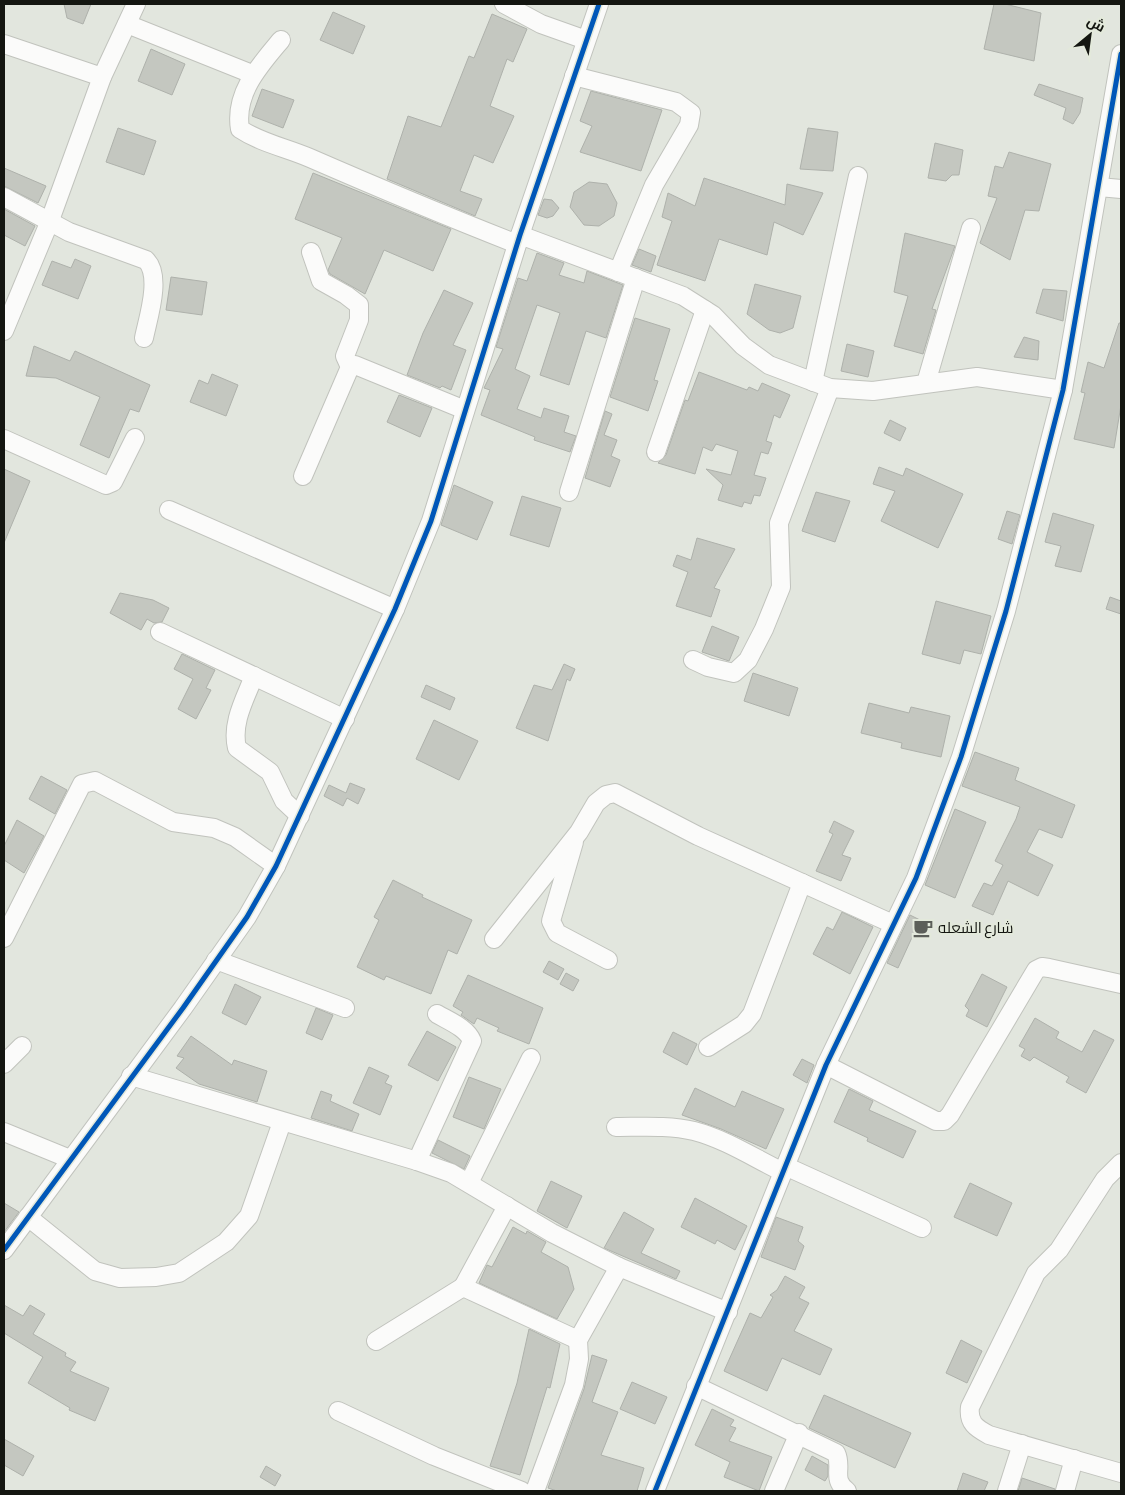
<svg xmlns="http://www.w3.org/2000/svg" width="1125" height="1495" font-family="'Alegreya Sans',Cairo,sans-serif">
  <style>
    .building { fill: #c4c7c0; stroke: #aeb1ab }
    .lines { fill: none; stroke-linecap: round; stroke-linejoin: round }
    .street-casing { stroke: #c1c3bd; stroke-width: 20 }
    .street { stroke: #fbfbfa; stroke-width: 18 }
    .cycleway-casing { stroke: #e3e9db; stroke-width: 8 }
    .cycleway { stroke: #0057b8; stroke-width: 5 }
    .labels { text-anchor: middle; stroke-width: 4; stroke-linejoin: round; paint-order: stroke }
    .poi-label { font-size: 15px; fill: #141611; stroke: #e3e9db; text-anchor: start }
  </style>
  <rect width="100%" height="100%" fill="#e2e6de"/>
  <g class="building">
    <path d="M64 4H91L83 24 67 18Z"/>
    <path d="M994 4H1005L1041 13 1034 61 984 49Z"/>
    <path d="M333 12 365 26 353 54 320 40Z"/>
    <path d="M492 14 527 29 513 62 507 59 490 106 514 116 493 163 474 155 460 191 482 199 475 216 387 179 408 116 441 127 469 56 474 58Z"/>
    <path d="M151 49 185 64 172 95 138 81Z"/>
    <path d="M1039 84 1083 98 1080 113 1073 124 1063 119 1066 108 1034 95Z"/>
    <path d="M262 89 294 100 283 128 252 116Z"/>
    <path d="M591 91 662 110 641 171 580 152 592 126 580 121Z"/>
    <path d="M118 128 156 141 144 175 106 162Z"/>
    <path d="M808 128 838 132 833 171 800 169Z"/>
    <path d="M935 143 963 150 959 175H952L946 181 928 178Z"/>
    <path d="M1009 152 1051 164 1039 211 1025 210 1010 260 980 243 997 198 988 196 995 166 1003 168Z"/>
    <path d="M4 168 46 186 38 203 4 186Z"/>
    <path d="M313 173 451 229 433 271 384 250 365 294 330 274 328 270 342 238 295 219Z"/>
    <path d="M704 178 785 205 787 184 823 193 803 235 774 222 767 255 719 239 705 281 657 265 672 221 662 217 668 193 695 206Z"/>
    <path d="M589 182 607 184 617 203 614 216 599 226 584 225 570 207 574 192Z"/>
    <path d="M544 199 552 200 559 208 553 216 547 218 538 215Z"/>
    <path d="M4 209 35 226 25 246 4 235Z"/>
    <path d="M905 233 955 246 932 309 936 310 923 354 894 346 908 296 894 292Z"/>
    <path d="M639 249 656 256 651 272 632 265Z"/>
    <path d="M537 253 564 263 559 275 584 283 587 271 623 285 606 338 586 331 569 385 540 375 560 313 537 305 515 369 530 376 517 409 541 418 544 408 569 416 564 432 576 436 570 452 534 440 535 437 481 415 490 390 484 388 503 349 496 347 518 278 527 281Z"/>
    <path d="M75 259 91 266 78 299 42 285 52 261 71 268Z"/>
    <path d="M171 277 207 282 202 315 166 310Z"/>
    <path d="M755 284 801 296 793 328 780 333 769 330 747 314Z"/>
    <path d="M1043 289 1067 291 1063 321 1036 313Z"/>
    <path d="M444 290 473 303 453 345 466 350 451 390 442 386 440 388 407 375 423 333Z"/>
    <path d="M635 318 670 329 654 380 658 381 648 411 610 397Z"/>
    <path d="M1119 323H1121V405L1114 448 1074 439 1085 393 1081 392 1088 362 1104 368Z"/>
    <path d="M1024 337 1039 341 1038 360 1014 357Z"/>
    <path d="M847 344 874 351 868 377 841 371Z"/>
    <path d="M34 346 70 361 75 351 150 385 139 412 130 409 109 458 80 445 100 397 56 378 26 376Z"/>
    <path d="M699 372 747 390 749 387 758 391 762 383 790 395 780 418 774 415 766 441 772 443 768 454 761 452 754 475 766 478 760 496 754 495 751 504 744 502 742 507 718 500 723 485 706 469 731 475 738 451 716 444 712 451 703 447 695 474 658 463 666 455 685 400 688 401Z"/>
    <path d="M212 374 238 385 226 416 190 402 199 380 208 384Z"/>
    <path d="M399 395 432 408 420 437 387 422Z"/>
    <path d="M605 411 612 414 604 435 617 440 611 456 620 460 610 487 585 478Z"/>
    <path d="M890 420 906 428 900 441 884 433Z"/>
    <path d="M879 467 903 476 906 468 963 494 938 548 881 521 895 491 873 484Z"/>
    <path d="M4 469 30 481 4 543Z"/>
    <path d="M454 485 493 502 477 540 441 525Z"/>
    <path d="M816 492 850 501 835 542 802 531Z"/>
    <path d="M522 496 561 508 549 547 510 535Z"/>
    <path d="M1007 511 1020 515 1012 544 998 539Z"/>
    <path d="M1053 513 1094 525 1081 572 1055 566 1061 546 1045 542Z"/>
    <path d="M697 538 735 549 714 588 720 590 711 617 676 606 688 572 673 566 677 555 691 560Z"/>
    <path d="M120 593 153 600 169 608 162 622 154 623 147 619 141 630 110 613Z"/>
    <path d="M1110 597 1121 601V614L1106 609Z"/>
    <path d="M936 601 991 616 981 654 964 650 960 664 922 654Z"/>
    <path d="M712 626 739 637 729 661 702 652Z"/>
    <path d="M182 654 215 670 206 688 211 690 196 719 178 709 193 679 174 669Z"/>
    <path d="M564 664 575 669 570 681 567 679 548 741 516 728 534 685 552 690Z"/>
    <path d="M753 673 798 688 789 716 744 701Z"/>
    <path d="M426 685 455 698 450 710 421 697Z"/>
    <path d="M869 703 909 713 911 707 950 716 941 757 901 748 902 743 861 733Z"/>
    <path d="M434 720 478 741 459 780 416 759Z"/>
    <path d="M975 752 1019 768 1015 780 1075 805 1062 838 1039 829 1027 852 1053 865 1038 896 1008 881 993 915 972 906 984 883 992 886 1003 865 995 861 1016 819 1020 807 962 786Z"/>
    <path d="M41 776 67 790 55 814 29 799Z"/>
    <path d="M350 783 365 789 358 804 347 798 343 806 324 796 329 785 346 793Z"/>
    <path d="M955 809 986 822 955 898 925 885Z"/>
    <path d="M17 820 44 836 24 873 4 860V846Z"/>
    <path d="M834 821 854 831 842 855 851 858 841 881 816 871 833 834 829 832Z"/>
    <path d="M393 880 423 895 422 897 472 920 457 954 448 950 431 994 386 976 384 980 357 967 379 920 374 917Z"/>
    <path d="M842 912 873 927 850 974 813 954 827 927 833 930Z"/>
    <path d="M910 915 920 920 898 968 887 963Z"/>
    <path d="M549 961 564 969 558 980 543 972Z"/>
    <path d="M566 973 579 980 573 991 560 984Z"/>
    <path d="M982 974 1007 987 987 1027 966 1016 969 1010 965 1006Z"/>
    <path d="M468 975 543 1008 529 1044 497 1031 499 1028 477 1018 474 1024 471 1022 461 1015 463 1012 453 1006Z"/>
    <path d="M235 984 261 997 246 1025 222 1013Z"/>
    <path d="M316 1008 333 1015 322 1040 306 1033Z"/>
    <path d="M1035 1018 1059 1032 1056 1038 1082 1052 1094 1030 1114 1040 1086 1093 1066 1082 1069 1077 1034 1057 1030 1061 1021 1056 1025 1049 1019 1046Z"/>
    <path d="M427 1031 456 1047 438 1081 408 1065Z"/>
    <path d="M673 1032 697 1044 687 1065 663 1052Z"/>
    <path d="M191 1036 232 1065 234 1060 267 1071 257 1102 199 1084 176 1068 184 1058 177 1056Z"/>
    <path d="M802 1059 814 1065 807 1083 793 1075Z"/>
    <path d="M369 1067 389 1076 385 1083 392 1086 380 1115 353 1103Z"/>
    <path d="M469 1077 501 1089 484 1129 453 1117Z"/>
    <path d="M695 1088 735 1107 742 1091 784 1109 766 1149 721 1129 682 1115Z"/>
    <path d="M849 1089 873 1101 869 1110 916 1131 903 1158 867 1141 868 1138 834 1122Z"/>
    <path d="M321 1091 332 1095 330 1101 359 1114 352 1131 311 1118Z"/>
    <path d="M438 1140 470 1156 464 1169 432 1153Z"/>
    <path d="M551 1181 582 1196 567 1228 537 1211Z"/>
    <path d="M970 1183 1012 1203 997 1236 954 1217Z"/>
    <path d="M695 1198 747 1226 735 1250 717 1240 715 1244 681 1227Z"/>
    <path d="M4 1203 19 1212 4 1232Z"/>
    <path d="M624 1212 654 1229 641 1253 680 1271 676 1279 604 1248Z"/>
    <path d="M776 1217 803 1227 798 1241 804 1246 795 1270 761 1257Z"/>
    <path d="M513 1227 526 1234 527 1231 546 1242 541 1252 568 1267 574 1289 557 1319 479 1283 487 1265 492 1267Z"/>
    <path d="M785 1276 805 1287 799 1298 809 1303 794 1331 832 1349 820 1375 782 1358 767 1391 724 1371 750 1313 761 1318 773 1297 770 1295 777 1290Z"/>
    <path d="M4 1305 23 1316 30 1305 45 1314 33 1334 66 1353 65 1356 76 1362 70 1371 109 1388 95 1421 69 1410 70 1408 28 1383 43 1357 4 1333Z"/>
    <path d="M529 1329 560 1344 550 1388 547 1387 520 1475 490 1466 517 1383Z"/>
    <path d="M961 1340 982 1351 967 1383 946 1373Z"/>
    <path d="M592 1355 607 1360 592 1402 618 1412 601 1455 644 1468 637 1491H557L548 1488 584 1389Z"/>
    <path d="M632 1382 667 1397 655 1424 620 1409Z"/>
    <path d="M824 1395 911 1433 895 1468 809 1428Z"/>
    <path d="M712 1409 734 1420 730 1426 736 1428 729 1441 772 1457 759 1491 724 1477 730 1462 695 1445Z"/>
    <path d="M4 1439 34 1456 23 1476 4 1465Z"/>
    <path d="M812 1456 828 1465V1476L825 1481 805 1470Z"/>
    <path d="M266 1466 281 1475 275 1486 260 1477Z"/>
    <path d="M963 1473 988 1482 984 1491H957Z"/>
    <path d="M1022 1478 1055 1489V1491H1018Z"/>
  </g>
  <g class="lines">
    <defs>
      <g id="street">
        <path d="M504 4 541 24 586 40"/>
        <path d="M127 24 252 74"/>
        <path d="M281 40C260 65 234 93 240 129 261 143 287 148 310 158 379 188 448 217 517 244"/>
        <path d="M4 44 102 77"/>
        <path d="M574 76 676 102 691 113 689 125 654 185 618 272"/>
        <path d="M1099 187 1121 189"/>
        <path d="M4 197 69 232 146 260C162 276 148 318 144 338"/>
        <path d="M520 235 683 296 713 315 743 346 769 365 830 388 873 391 977 377 1063 390"/>
        <path d="M311 252 321 281 346 295 359 305V320L345 356 350 367"/>
        <path d="M4 331 49 223 102 77 136 4"/>
        <path d="M813 382 858 176"/>
        <path d="M926 383 971 228"/>
        <path d="M4 439 106 485 113 482 135 438"/>
        <path d="M656 452 705 310"/>
        <path d="M303 476 350 367 355 365 465 410"/>
        <path d="M569 492 636 278"/>
        <path d="M169 510 395 609"/>
        <path d="M160 632 345 719"/>
        <path d="M693 660 708 667 734 673 748 660 764 629 781 587 779 523 830 388"/>
        <path d="M254 676C245 699 231 723 237 748L270 772 284 801 300 816"/>
        <path d="M574 842 551 921 557 933 608 960"/>
        <path d="M4 938 82 784 95 781 173 822 214 828 235 837 276 866"/>
        <path d="M494 939 579 832 596 803 606 795 615 793 698 836 893 924"/>
        <path d="M216 960 345 1008"/>
        <path d="M708 1047 744 1024 752 1014 802 883"/>
        <path d="M4 1064 22 1046"/>
        <path d="M826 1065 936 1121H944L950 1115 1036 970 1042 967 1049 968 1121 984"/>
        <path d="M131 1076 417 1161 451 1173 552 1233 619 1267 728 1312"/>
        <path d="M616 1127C641 1127 669 1125 694 1131 725 1139 754 1158 783 1172"/>
        <path d="M4 1132 70 1159"/>
        <path d="M417 1161 472 1041C467 1028 449 1021 437 1014"/>
        <path d="M1121 1163 1105 1179 1059 1250 1036 1273 970 1407C968 1423 976 1428 989 1435L1121 1473"/>
        <path d="M785 1166 922 1228"/>
        <path d="M469 1183 531 1058"/>
        <path d="M28 1217 95 1271 120 1278 156 1277 179 1273 226 1242 249 1216 282 1122"/>
        <path d="M4 1250 183 1008 247 917 276 866 395 609 431 521 520 235 599 4"/>
        <path d="M463 1287 507 1206"/>
        <path d="M376 1341 463 1287 578 1340"/>
        <path d="M696 1386 836 1453C843 1468 831 1479 847 1491"/>
        <path d="M338 1411 434 1456 522 1491"/>
        <path d="M535 1491 574 1385 579 1359 578 1340 619 1267"/>
        <path d="M655 1491 826 1065 916 878 961 757 1006 611 1063 390 1121 54"/>
        <path d="M774 1491 799 1433"/>
        <path d="M1007 1491 1022 1444"/>
        <path d="M1065 1491 1074 1459"/>
      </g>
    </defs>
    <use href="#street" class="street-casing"/>
    <use href="#street" class="street"/>
    <defs>
      <g id="cycleway">
        <path d="M4 1250 183 1008 247 917 276 866 395 609 431 521 520 235 599 4"/>
        <path d="M655 1491 826 1065 916 878 961 757 1006 611 1063 390 1121 54"/>
      </g>
    </defs>
    <use href="#cycleway" class="cycleway-casing"/>
    <use href="#cycleway" class="cycleway"/>
  </g>
  <defs>
    <symbol id="cafe-bare" viewBox="-9 -9 18 18"><path d="M-5.5-4.5H6V0H3Q3 3.5 0 3.5H-2.5Q-5.5 3.5-5.5 0ZM3-3.2v2h1.7v-2ZM-6 4.5H4V6H-6Z" fill="#5c5f59" stroke="#e3e9db" stroke-width="2.5" paint-order="stroke"/></symbol>
  </defs>
  <g fill-rule="evenodd">
    <use href="#cafe-bare" x="909" y="914" width="28" height="28"/>
  </g>
  <g class="labels">
    <g class="poi-label">
      <text x="938" y="933">شارع الشعله</text>
    </g>
  </g>
  <rect width="1125" height="1495" fill="none" stroke="#141611" stroke-width="10"/>
  <g transform="translate(1090 35) rotate(29)" stroke="#e3e9db" stroke-width="4" paint-order="stroke">
  <path d="M0-4L9 19L0 12L-9 19Z" fill="#141611"/>
  <text y="-8" font-size="14" font-weight="bold" text-anchor="middle" fill="#141611">ش</text>
  </g>
</svg>
